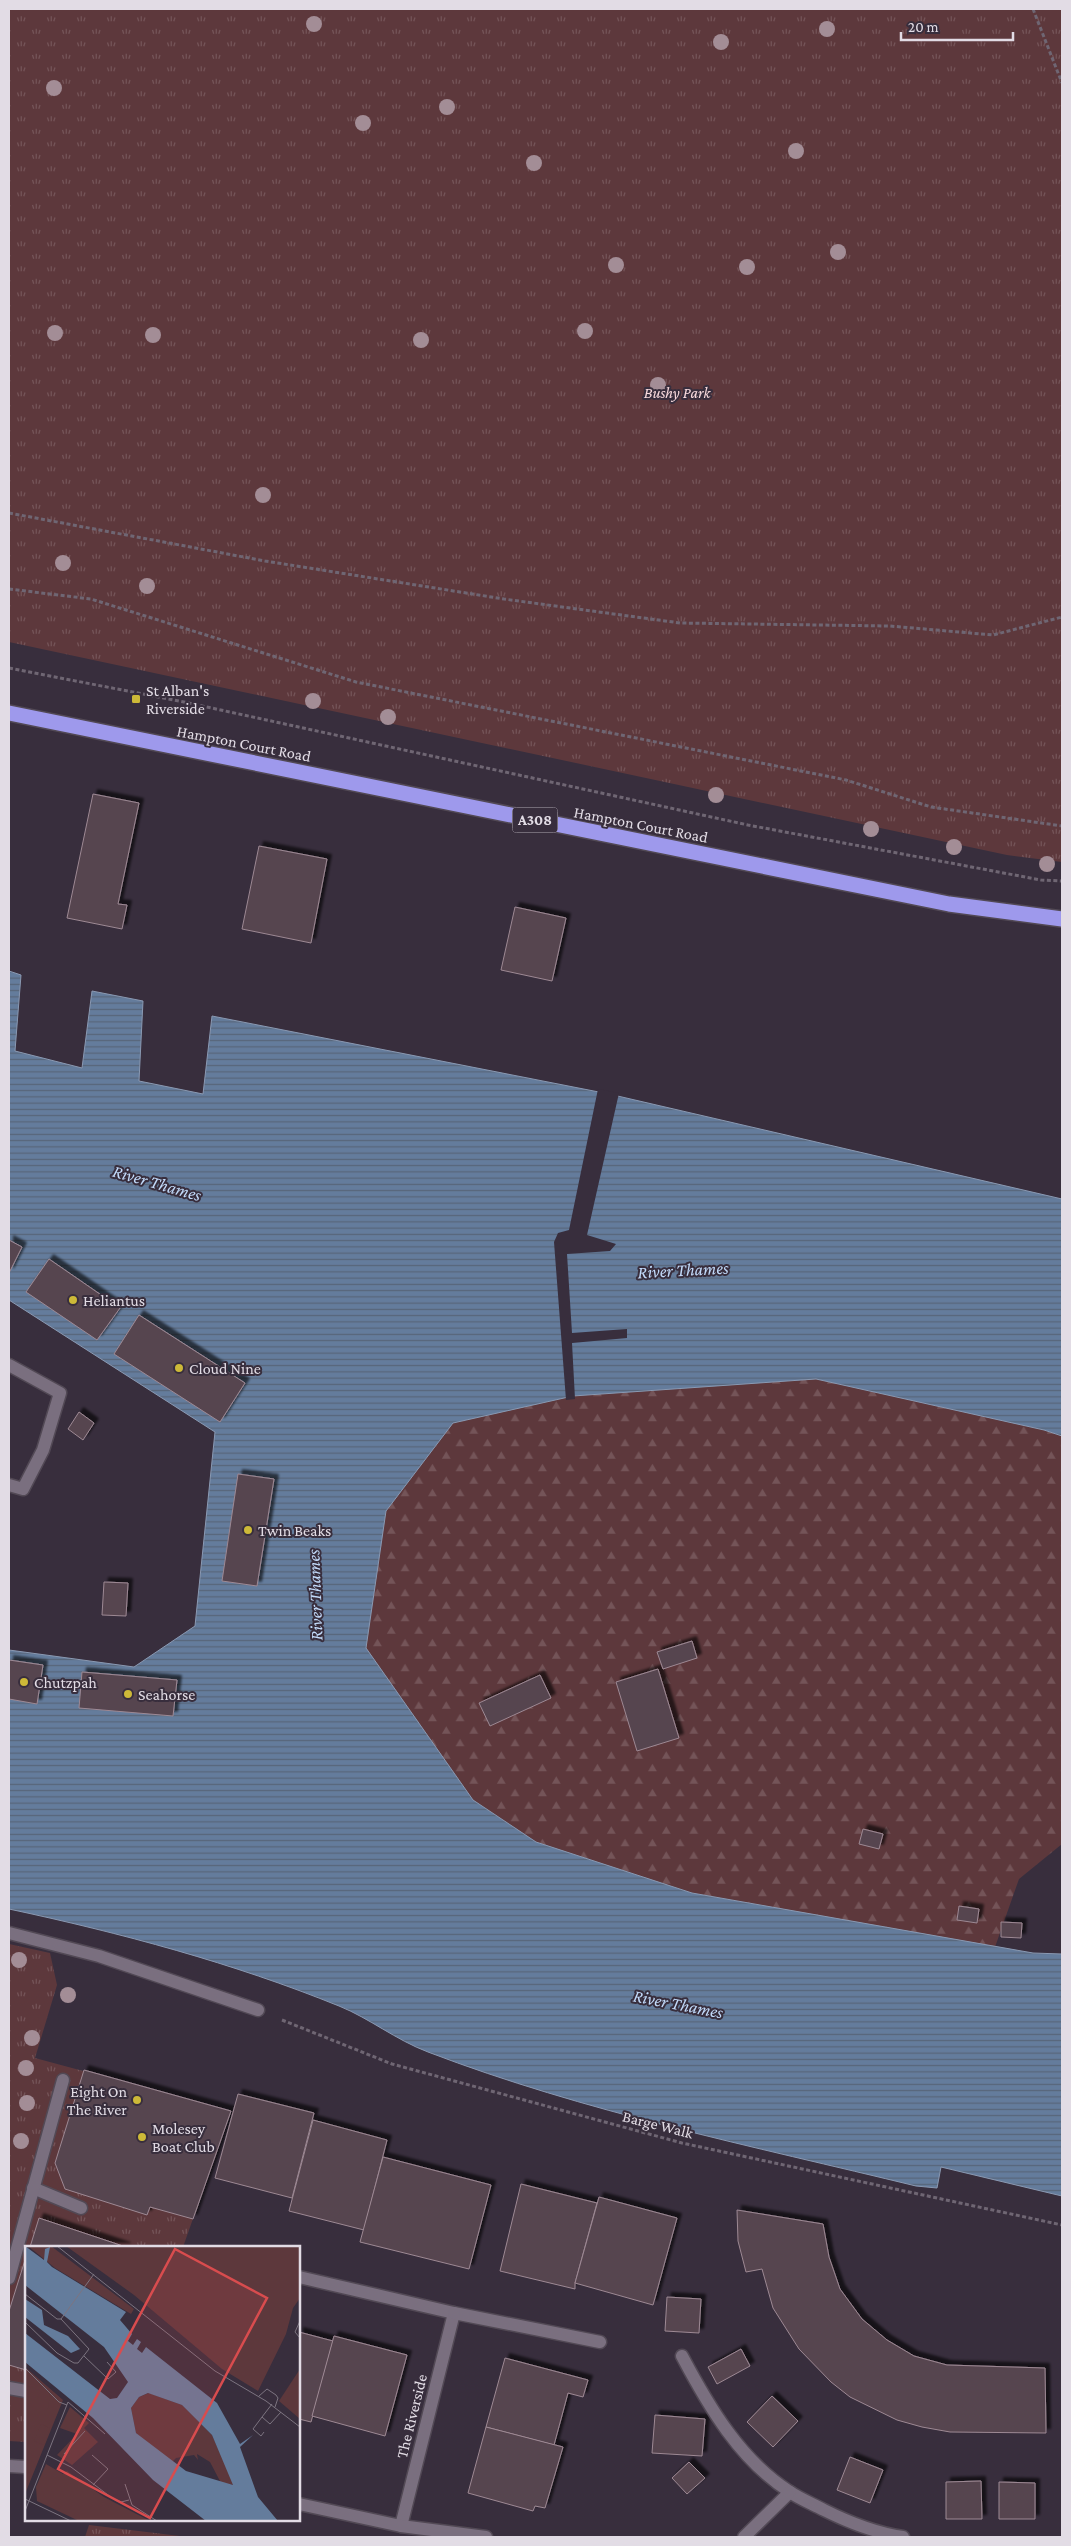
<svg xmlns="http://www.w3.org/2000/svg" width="1071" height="2546" font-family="'Crimson Pro',serif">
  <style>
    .forest { fill: url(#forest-firs) }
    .park { fill: url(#park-tufts) }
    .water { fill: url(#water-rules); stroke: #8a99b2 }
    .pier { fill: #382e3d }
    .building { fill: #57454f; stroke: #9d8994; filter: url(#shadow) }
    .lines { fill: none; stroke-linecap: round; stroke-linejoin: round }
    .minor-casing { stroke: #524955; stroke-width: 15 }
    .highway-casing { stroke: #524955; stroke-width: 18 }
    .path { stroke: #6f6673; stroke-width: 3; stroke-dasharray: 4 2.5; stroke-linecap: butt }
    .minor { stroke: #7a6f7f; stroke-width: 12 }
    .highway { stroke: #9e99ec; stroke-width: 15 }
    .tree { fill: #a38d96 }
    .poi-dot { fill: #cdb938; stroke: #382e3d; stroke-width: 2 }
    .labels { text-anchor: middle; stroke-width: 4; stroke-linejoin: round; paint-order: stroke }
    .shield { fill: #382e3d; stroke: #afa8b3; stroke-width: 1 }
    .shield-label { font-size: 15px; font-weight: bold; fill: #e2dce5 }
    .park-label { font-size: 16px; font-style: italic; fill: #fadbde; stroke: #382e3d }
    .poi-label { font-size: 16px; fill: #e2dce5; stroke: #382e3d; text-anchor: start }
    .street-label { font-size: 16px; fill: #e2dce5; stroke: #382e3d }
    .water-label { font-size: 18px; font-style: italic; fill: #c2dafa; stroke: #382e3d }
    .inset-road { fill: none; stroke: #7c7480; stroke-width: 1 }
    .view { fill: #d84c4e; fill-opacity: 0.15; stroke: #d84c4e; stroke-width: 2.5 }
    .inset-edge { fill: none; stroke: #e2dce5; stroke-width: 2.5 }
  </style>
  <defs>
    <pattern id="forest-firs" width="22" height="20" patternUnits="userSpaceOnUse" patternTransform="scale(1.25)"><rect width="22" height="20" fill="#5d383c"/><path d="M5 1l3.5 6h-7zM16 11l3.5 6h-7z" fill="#745458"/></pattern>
    <pattern id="park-tufts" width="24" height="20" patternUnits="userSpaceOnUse" patternTransform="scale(1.25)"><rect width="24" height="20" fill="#5d383c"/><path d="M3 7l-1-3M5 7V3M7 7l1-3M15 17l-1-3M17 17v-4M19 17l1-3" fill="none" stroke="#745458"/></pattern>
    <pattern id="water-rules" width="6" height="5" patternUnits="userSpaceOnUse" patternTransform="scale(1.25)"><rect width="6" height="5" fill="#647c9c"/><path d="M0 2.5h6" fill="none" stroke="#576579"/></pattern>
    <filter id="shadow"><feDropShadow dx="4.5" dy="-4.5" stdDeviation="1" flood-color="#0009"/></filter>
  </defs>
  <rect width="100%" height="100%" fill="#382e3d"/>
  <path class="forest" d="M816 1379 1044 1430 1062 1436V1844L1019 1879 995 1947 692 1893 536 1842 473 1800 365 1648 386 1511 453 1423 573 1396Z"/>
  <g class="park">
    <path d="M9 9H1062V862L1007 855 9 642Z"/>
    <path d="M9 1944 50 1953 57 1985 35 2058 231 2111 183 2247H26V2442L9 2441Z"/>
    <path d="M89 2525 188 2537H85Z"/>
  </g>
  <path class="water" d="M9 971 21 975 15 1051 82 1068 92 991 143 1001 139 1081 203 1094 212 1016 609 1094 1062 1199V1436L1044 1430 816 1379 573 1396 453 1423 386 1511 366 1648 473 1800 536 1842 692 1893 1033 1953 1062 1954V2196L941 2167 937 2188 916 2186C752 2146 585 2112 428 2052 396 2040 369 2018 339 2006 233 1963 121 1933 9 1909V1650L134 1667 195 1626 215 1432 9 1300Z"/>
  <path class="pier" d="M598 1089 619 1093 587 1235 616 1244 610 1251 567 1254 572 1333 627 1329V1338L572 1343 575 1399 566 1400 554 1242 558 1233 569 1230Z"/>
  <g class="building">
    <path d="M93 794 139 803 118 904 127 905 122 929 67 918Z"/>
    <path d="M259 846 327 859 311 943 242 929Z"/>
    <path d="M515 907 566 918 552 981 501 970Z"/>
    <path d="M9 1240 22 1247 9 1273Z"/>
    <path d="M49 1259 120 1308 97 1340 26 1292Z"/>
    <path d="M139 1315 245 1383 220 1422 114 1354Z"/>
    <path d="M79 1412 94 1423 83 1440 68 1429Z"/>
    <path d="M238 1474 274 1479 257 1586 222 1581Z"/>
    <path d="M104 1582 128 1583 126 1616 102 1615Z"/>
    <path d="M692 1641 697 1658 663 1669 657 1652Z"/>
    <path d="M9 1660 43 1665 37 1704 9 1699Z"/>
    <path d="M658 1669 679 1738 637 1751 616 1682Z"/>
    <path d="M82 1672 177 1680 173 1716 79 1708Z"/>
    <path d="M540 1675 551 1698 490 1726 479 1703Z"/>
    <path d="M863 1829 883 1834 879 1849 859 1844Z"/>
    <path d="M959 1906 979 1909 977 1923 957 1920Z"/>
    <path d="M1001 1922 1022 1923 1021 1938 1001 1937Z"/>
    <path d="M84 2070 231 2111 193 2219 150 2207 147 2215 65 2189 55 2163Z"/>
    <path d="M238 2094 314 2113 292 2198 215 2178Z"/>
    <path d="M313 2120 387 2140 364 2230 289 2211Z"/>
    <path d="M383 2157 491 2185 469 2269 360 2242Z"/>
    <path d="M521 2184 597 2203 575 2283V2289L500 2271Z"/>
    <path d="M599 2197 677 2218 653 2305 575 2283Z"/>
    <path d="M737 2210 823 2224 829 2257 840 2289 862 2319 887 2340 914 2356 947 2365 1045 2368 1046 2433 950 2432 922 2427 897 2420 850 2397 831 2382 799 2349 773 2308 762 2269 746 2272 738 2241Z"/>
    <path d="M39 2218 126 2247H30Z"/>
    <path d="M26 2257V2370L9 2365V2311Z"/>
    <path d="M667 2297 701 2299 699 2333 665 2331Z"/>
    <path d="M299 2332 333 2341 311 2422 299 2419Z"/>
    <path d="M334 2336 407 2355 385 2436 312 2416Z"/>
    <path d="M741 2349 750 2366 717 2384 708 2367Z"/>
    <path d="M505 2358 588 2380 583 2397 568 2393 554 2445 486 2427Z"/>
    <path d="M772 2396 798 2421 773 2447 747 2422Z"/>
    <path d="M655 2415 705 2419 702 2456 652 2453Z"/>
    <path d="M486 2427 563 2447 545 2508 535 2506 533 2511 468 2493Z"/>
    <path d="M850 2457 883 2470 870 2503 837 2490Z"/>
    <path d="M689 2462 705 2478 687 2494 672 2478Z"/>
    <path d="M981 2481 982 2519H946V2482Z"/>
    <path d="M999 2482 1035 2483V2519H999Z"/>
  </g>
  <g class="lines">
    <defs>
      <g id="minor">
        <path d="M9 1365 60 1393 43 1450 23 1489 9 1485"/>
        <path d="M9 1933 99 1956 258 2010"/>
        <path d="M33 2188 81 2208"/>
        <path d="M299 2277 454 2313 401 2526"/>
        <path d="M9 2278 63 2080"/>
        <path d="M454 2313 600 2342"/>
        <path d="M682 2356C709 2407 740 2460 790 2492 800 2499 813 2504 824 2510 848 2522 876 2533 903 2537"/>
        <path d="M9 2388 26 2391"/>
        <path d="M9 2466 26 2467"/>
        <path d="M299 2504 401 2526 486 2537"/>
        <path d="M744 2537 790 2492"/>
      </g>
      <path id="highway" d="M9 713 949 904 1062 919"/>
    </defs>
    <use href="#minor" class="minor-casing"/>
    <use href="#highway" class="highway-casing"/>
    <g class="path">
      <path d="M1033 9 1062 83"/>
      <path d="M9 513 265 561 504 599 680 623 890 626 993 635 1062 617"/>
      <path d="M9 589 91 599 356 682 846 780 931 807 1062 826"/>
      <path d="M9 668 184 702 748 825 1041 880 1062 881"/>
      <path d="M282 2020 392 2064 682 2143 1062 2225"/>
    </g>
    <use href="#minor" class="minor"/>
    <use href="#highway" class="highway"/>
  </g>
  <g class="tree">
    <circle cx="314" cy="24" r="8"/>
    <circle cx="827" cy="29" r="8"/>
    <circle cx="721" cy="42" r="8"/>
    <circle cx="54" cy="88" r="8"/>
    <circle cx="447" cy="107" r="8"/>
    <circle cx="363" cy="123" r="8"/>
    <circle cx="796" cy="151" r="8"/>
    <circle cx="534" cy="163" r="8"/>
    <circle cx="838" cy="252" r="8"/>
    <circle cx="616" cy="265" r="8"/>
    <circle cx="747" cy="267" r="8"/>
    <circle cx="585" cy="331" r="8"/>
    <circle cx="55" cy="333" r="8"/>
    <circle cx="153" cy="335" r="8"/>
    <circle cx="421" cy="340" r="8"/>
    <circle cx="658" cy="385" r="8"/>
    <circle cx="263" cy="495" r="8"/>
    <circle cx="63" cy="563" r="8"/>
    <circle cx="147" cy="586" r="8"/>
    <circle cx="313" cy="701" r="8"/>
    <circle cx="388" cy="717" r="8"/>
    <circle cx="716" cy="795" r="8"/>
    <circle cx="871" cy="829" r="8"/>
    <circle cx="954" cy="847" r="8"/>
    <circle cx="1047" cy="864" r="8"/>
    <circle cx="19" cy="1960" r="8"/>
    <circle cx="68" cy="1995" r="8"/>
    <circle cx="32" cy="2038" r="8"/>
    <circle cx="26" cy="2068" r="8"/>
    <circle cx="27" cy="2103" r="8"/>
    <circle cx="21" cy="2141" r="8"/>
  </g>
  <g class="poi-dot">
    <rect x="131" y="694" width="10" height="10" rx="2.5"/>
    <circle cx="73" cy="1300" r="5"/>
    <circle cx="179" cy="1368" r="5"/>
    <circle cx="248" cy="1530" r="5"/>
    <circle cx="24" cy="1682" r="5"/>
    <circle cx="128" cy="1694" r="5"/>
    <circle cx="137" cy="2100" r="5"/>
    <circle cx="142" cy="2137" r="5"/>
  </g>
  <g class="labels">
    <rect class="shield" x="512.5" y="807.5" width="45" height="25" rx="4"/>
    <g class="shield-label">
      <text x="535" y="825">A308</text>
    </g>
    <g class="park-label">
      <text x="677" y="398">Bushy Park</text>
    </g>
    <g class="poi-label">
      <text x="146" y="696">St Alban's<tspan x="146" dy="18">Riverside</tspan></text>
      <text x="83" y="1306">Heliantus</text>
      <text x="189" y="1374">Cloud Nine</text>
      <text x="258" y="1536">Twin Beaks</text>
      <text x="34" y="1688">Chutzpah</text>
      <text x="138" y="1700">Seahorse</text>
      <text x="127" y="2097" text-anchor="end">Eight On<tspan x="127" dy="18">The River</tspan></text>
      <text x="152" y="2134">Molesey<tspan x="152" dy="18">Boat Club</tspan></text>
    </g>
    <g class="street-label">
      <text transform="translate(244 743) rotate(11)" y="6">Hampton Court Road</text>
      <text transform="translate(641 824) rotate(11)" y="6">Hampton Court Road</text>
      <text transform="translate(658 2124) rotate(14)" y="6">Barge Walk</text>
      <text transform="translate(411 2416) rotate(-76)" y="6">The Riverside</text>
    </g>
    <g class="water-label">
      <text transform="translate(157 1183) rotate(16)" y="6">River Thames</text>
      <text transform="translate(683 1270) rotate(-3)" y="6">River Thames</text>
      <text transform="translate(315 1595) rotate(-92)" y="6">River Thames</text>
      <text transform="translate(678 2004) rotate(11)" y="6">River Thames</text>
    </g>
  </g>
  <g transform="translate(25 2246)">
    <rect width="275" height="275" fill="#382e3d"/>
    <path d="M124 147 157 159 187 189 209 239 196 237 185 216 172 208 173 214 169 209 151 212 146 217 111 187 106 162 114 151Z" fill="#5d383c"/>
    <path d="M3 0H26L109 63 106 68 30 22ZM41 0H275V52L268 62 261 88 233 145 197 123 109 49ZM0 121 38 154 0 248ZM275 123V173L254 155ZM45 161 64 177 59 182 73 196 47 219 32 209 52 188 35 182ZM21 218 38 228 42 225 79 251 125 275H54L12 255 11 241Z" fill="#5d383c"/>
    <path d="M0 123 25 148 23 162 0 186ZM16 178 25 182 19 199 9 195Z" fill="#5d383c"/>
    <path d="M0 0 19 14 20 3 25 1 22 16 27 21 101 66 95 74 107 88 103 95 108 99 112 93 116 96 112 103 117 107 121 101 192 157 215 198 228 189 215 201 233 251 253 275H181L128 234 68 172 0 116V87L85 153 92 152 103 136 79 101 0 39ZM123 147 157 159 187 189 208 239 161 225 111 187 106 162 114 151ZM0 53 17 64 19 79 43 90 55 103 46 107 0 71Z" fill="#647c9c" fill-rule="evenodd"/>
    <path class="inset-road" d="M32 0 190 125 241 155 275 181M0 48 32 73H36L64 103 53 117H49L32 107 0 76M36 73 69 28M275 75 270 86 275 92M59 110 83 133 91 126 82 116M0 122 34 156 42 159M234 150 242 143 251 149 253 152 250 161M247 158 237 171 245 178 256 166M237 171 228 183 236 190 239 186M39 208 60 185M22 209 46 221 87 252 96 256 104 254M67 209 83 223 68 239M100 238 107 259 132 275M0 253 46 275M0 265 43 156 80 188"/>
    <path class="view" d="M150 3 242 52 125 272 33 223Z"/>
    <rect width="275" height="275" class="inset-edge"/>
  </g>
  <rect width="1071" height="2546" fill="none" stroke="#e2dce5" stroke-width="20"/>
  <path d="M901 32v8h112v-8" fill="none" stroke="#e2dce5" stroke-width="2.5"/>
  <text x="908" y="32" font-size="15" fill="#e2dce5" stroke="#382e3d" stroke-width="4" paint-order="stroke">20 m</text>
</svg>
